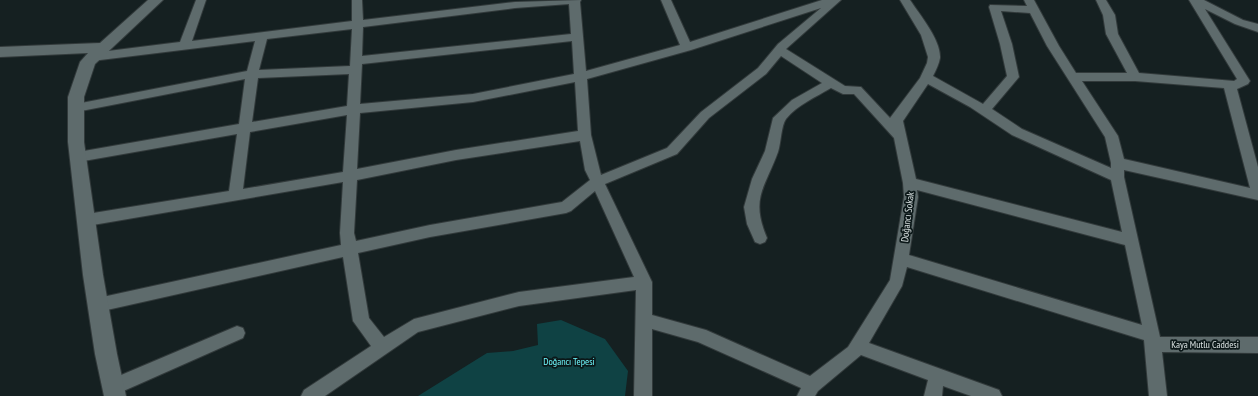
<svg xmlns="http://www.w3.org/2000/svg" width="1258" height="396" font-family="'PT Sans Narrow',sans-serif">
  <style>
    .green { fill: #0f4244 }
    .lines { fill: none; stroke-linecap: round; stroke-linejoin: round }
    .minor-casing { stroke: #323a3b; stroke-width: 2 }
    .tertiary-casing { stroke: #323a3b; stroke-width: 2 }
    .minor { fill: #5e6b6c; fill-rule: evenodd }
    .tertiary { fill: #5e6b6c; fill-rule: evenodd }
    .labels { text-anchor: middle; stroke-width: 3.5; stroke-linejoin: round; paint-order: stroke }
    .street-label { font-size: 10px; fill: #dce4e4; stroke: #0b1718 }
    .park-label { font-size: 10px; fill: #6ef6fc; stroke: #0b1718 }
  </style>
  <rect width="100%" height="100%" fill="#152021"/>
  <path class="green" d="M561 320 605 339 628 371 625 396H418L487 353 513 351 538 345 537 324Z"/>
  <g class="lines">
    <defs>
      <g id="minor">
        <path d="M196 0H206L192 41 352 21V0H362L363 20 515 2 581 0 580 2 586 71 680 45 661 0H671L690 42 822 0H841L786 49 845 86 861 87 890 118 920 78 927 63 928 57 921 35 900 0H910C920 15 941 40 940 58 939 64 936 70 933 76L983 104 1007 76 1000 44 989 7 990 5 1027 6 1024 0H1034L1059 46 1076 73H1127L1106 34 1103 15 1096 0H1106L1115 15 1118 34 1139 73 1234 81 1237 79 1189 0H1204L1243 20 1258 24V32L1235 24 1205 9 1250 81 1248 84 1237 89 1258 167V200L1124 170V177L1160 337H1258V353L1162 352 1167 396H1149L1144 340 907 267 902 286 869 343 999 390 1002 396H971L943 386 942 396H924L928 380 861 355 818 391 815 396H797L801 388 698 342 652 329V396H634L636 290 519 306 418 332 325 396H301L304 390 371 346 353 321 343 257 98 312 92 310 90 305 92 300 98 298 341 245 340 233 343 182 87 226 82 224 80 220 82 216 87 214 229 191 237 134 78 162 73 161 71 157 73 153 78 152 239 124 245 79 76 112 72 111 70 108 72 105 76 104 247 71 255 41 92 61 88 60 86 57 88 54 92 53 180 42ZM569 4 571 34 362 56 363 27 515 8ZM821 8 778 44 758 68 701 112 667 148 601 175 591 135 587 79 691 50ZM1001 11 1030 13 1047 46 1105 137 1111 163V168L1022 129 992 109 1019 77 1012 44ZM352 29 350 66 259 70 267 39ZM572 41 574 74 473 94 360 104 362 64ZM781 56 822 83 792 100 773 118 765 151 752 179 744 207 747 224 755 242 760 244 765 242 767 238C750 198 765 188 778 152 781 143 781 126 786 119 797 105 816 97 831 88L843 94H854L894 138 903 183 904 197 890 280 848 347 810 376 706 330 652 315V282L605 184 677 154 709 118 766 74ZM349 74 347 106 252 122 258 78ZM1082 81H1135L1224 88 1250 188 1124 159 1118 136ZM575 82 578 131 456 150 357 169 360 113 473 102ZM928 84 970 107 1012 135 1111 180 1122 232 916 179 903 121ZM347 115 343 172 243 189 250 132ZM580 141 585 170 590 180 562 202 430 225 356 241 354 233 357 180 456 160ZM917 190 1125 245 1142 325 909 255 918 197ZM595 191 634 277 519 292 414 319 384 337 369 318 358 253 430 237 566 213 571 211Z"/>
        <path d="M237 326 243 328 245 333 243 338 119 393 113 395 107 393 104 387 107 381Z"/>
      </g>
      <path id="tertiary" d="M148 0H163L95 64 84 97V142L103 275 117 354 126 396H104L95 354 83 275 68 142V97L80 62 88 53 0 57V47L100 43Z"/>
    </defs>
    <use href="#minor" class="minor-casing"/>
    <use href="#tertiary" class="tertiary-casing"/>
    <use href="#minor" class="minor"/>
    <use href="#tertiary" class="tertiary"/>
  </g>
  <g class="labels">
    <g class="street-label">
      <text transform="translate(907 217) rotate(-83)" y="4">Doğancı Sokak</text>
      <text x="1205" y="348">Kaya Mutlu Caddesi</text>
    </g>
    <g class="park-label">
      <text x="569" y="365">Doğancı Tepesi</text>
    </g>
  </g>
</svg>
